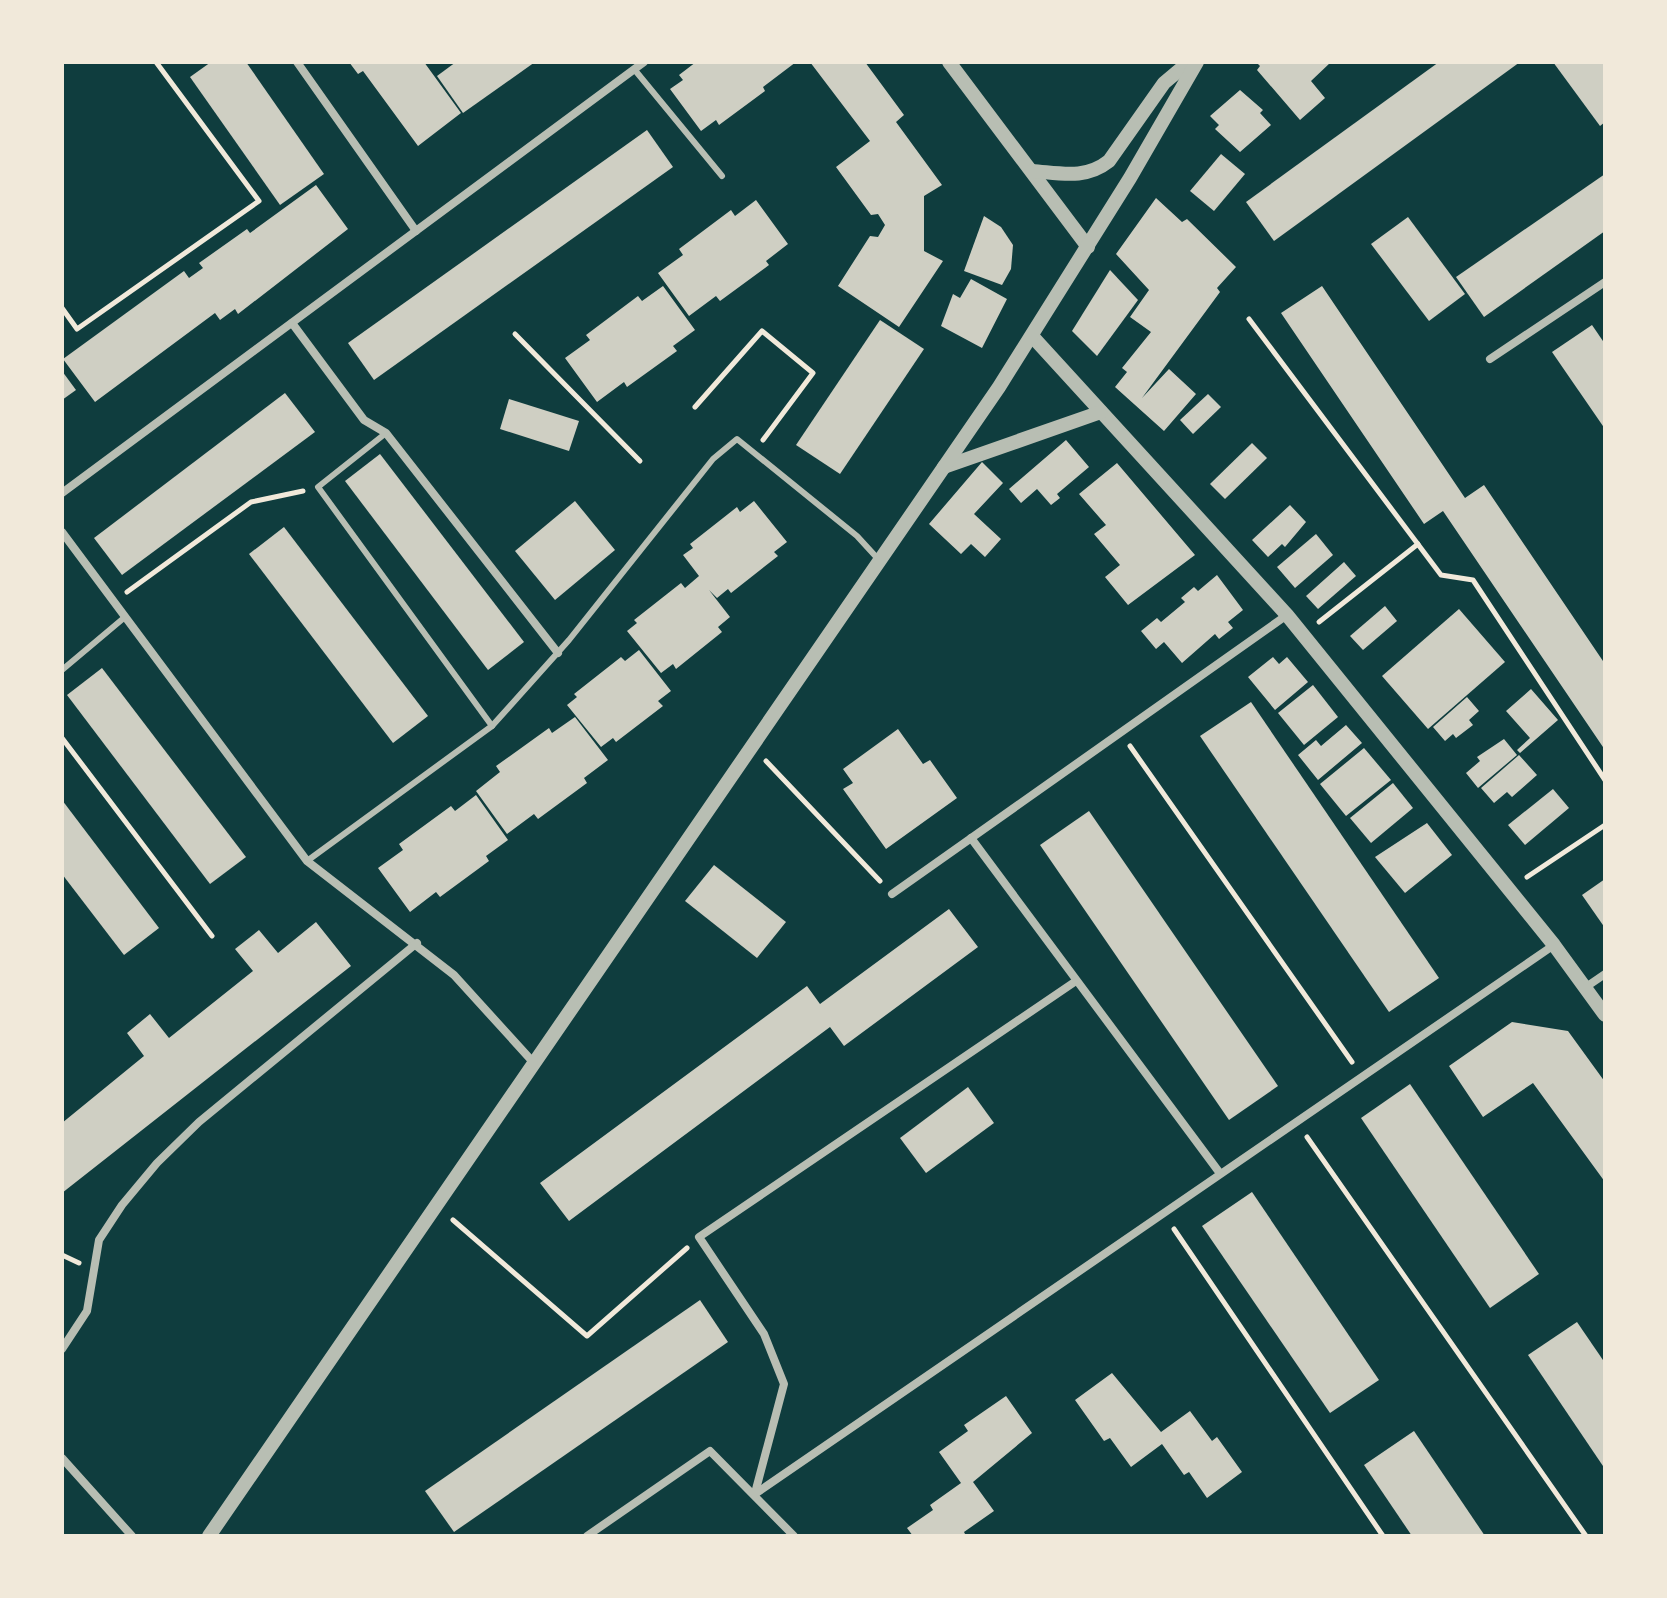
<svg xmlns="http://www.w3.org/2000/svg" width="1667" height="1598" font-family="'PT Sans',sans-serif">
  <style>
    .building { fill: #cfcfc3 }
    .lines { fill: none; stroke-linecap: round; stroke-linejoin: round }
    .path { stroke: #f1e9da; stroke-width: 5 }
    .service { stroke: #b8beb3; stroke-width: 6 }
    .minor { stroke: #b8beb3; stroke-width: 8 }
    .tertiary { stroke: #b8beb3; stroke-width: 14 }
  </style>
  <rect width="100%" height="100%" fill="#0f3d3e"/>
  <g class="building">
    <path d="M211 62H246L324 174 280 205 190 77Z"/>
    <path d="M349 62H424L461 113 418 146 363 71 358 74Z"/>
    <path d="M456 62H535L463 113 437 76Z"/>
    <path d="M696 62H796L763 87 765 91 719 125 716 120 701 131 670 89 683 80 679 75Z"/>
    <path d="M810 62H865L904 115 896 122 942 185 924 196V251L943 261 899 327 838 286 870 236 878 237 885 225 878 214 871 215 836 167 870 141Z"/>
    <path d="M1256 62H1331L1311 81 1325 98 1300 120 1257 70 1260 66Z"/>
    <path d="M1439 62H1520L1274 241 1246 202Z"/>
    <path d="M1553 62H1605V122L1600 126Z"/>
    <path d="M1240 90 1263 110 1260 113 1271 125 1240 152 1215 129 1219 125 1210 116Z"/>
    <path d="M647 130 673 167 374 380 348 343Z"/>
    <path d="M1221 154 1245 174 1214 211 1190 191Z"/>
    <path d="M1605 174V231L1484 317 1456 277Z"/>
    <path d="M316 185 348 229 238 314 235 309 220 320 215 313 95 402 63 359 184 271 189 278 203 268 199 263 247 229 250 233Z"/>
    <path d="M1156 198 1182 222 1187 219 1236 267 1217 288 1220 292 1142 398 1169 369 1196 394 1164 431 1115 387 1127 372 1122 368 1151 332 1130 317 1149 290 1116 254Z"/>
    <path d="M756 200 788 244 766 261 769 265 720 301 716 296 689 316 658 273 683 255 679 249 731 210 735 216Z"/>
    <path d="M984 216 1001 227 1013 245 1011 269 1002 285 964 271Z"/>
    <path d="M1408 217 1465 294 1429 321 1371 244Z"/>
    <path d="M1110 270 1138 300 1097 356 1072 331Z"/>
    <path d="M971 279 1007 299 982 348 941 326 953 294 960 298Z"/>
    <path d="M663 286 695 330 673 346 677 351 627 387 624 382 597 402 565 358 590 340 586 335 638 296 642 301Z"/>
    <path d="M1322 286 1465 498 1484 485 1605 664V750L1443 511 1424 524 1281 313Z"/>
    <path d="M880 320 924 349 840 474 796 445Z"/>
    <path d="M1592 325 1605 344V429L1552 352Z"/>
    <path d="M62 371 76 390 62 400Z"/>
    <path d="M285 393 315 432 122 575 94 538Z"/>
    <path d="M1208 394 1221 407 1193 434 1180 420Z"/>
    <path d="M509 399 579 421 569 451 500 429Z"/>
    <path d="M1066 440 1089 467 1057 494 1060 498 1051 505 1037 489 1021 503 1009 489Z"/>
    <path d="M1252 443 1267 458 1225 499 1210 484Z"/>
    <path d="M380 454 524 642 488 670 345 481Z"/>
    <path d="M982 462 1003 483 974 514 1001 539 985 557 971 544 961 554 929 524Z"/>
    <path d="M1117 463 1195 555 1128 605 1105 577 1120 565 1094 534 1106 525 1079 494Z"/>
    <path d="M575 501 615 550 555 600 515 551Z"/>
    <path d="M754 501 787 542 774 552 778 556 731 593 728 589 717 598 709 590 730 617 718 627 722 632 676 669 673 664 661 673 627 631 637 623 634 620 681 583 685 588 699 576 683 555 693 548 690 544 737 507 740 512Z"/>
    <path d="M1290 505 1306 522 1285 547 1282 544 1268 557 1252 540Z"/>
    <path d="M284 527 428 716 393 743 249 554Z"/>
    <path d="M1316 534 1333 555 1295 588 1277 567Z"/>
    <path d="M1344 562 1356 576 1318 609 1306 596Z"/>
    <path d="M1217 575 1243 610 1228 622 1233 628 1219 639 1215 634 1182 663 1164 642 1156 649 1141 631 1157 618 1161 622 1185 602 1181 598 1194 587 1198 591Z"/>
    <path d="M1385 606 1397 621 1363 650 1350 636Z"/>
    <path d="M1459 609 1505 662 1428 729 1382 676Z"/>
    <path d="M639 650 671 691 658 701 663 706 616 742 613 738 601 747 567 705 577 697 574 694 621 657 625 661Z"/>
    <path d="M1273 657 1279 664 1287 657 1308 682 1275 710 1248 677Z"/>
    <path d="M102 668 246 857 210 884 67 695Z"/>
    <path d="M1313 685 1338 717 1304 745 1278 713Z"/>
    <path d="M1531 689 1558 720 1520 753 1517 750 1530 738 1506 711Z"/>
    <path d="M1467 697 1479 711 1469 720 1473 725 1456 738 1453 734 1445 741 1433 727Z"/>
    <path d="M1251 702 1439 978 1389 1012 1200 736Z"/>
    <path d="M575 717 608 760 584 778 587 783 538 819 534 814 507 834 476 791 500 772 496 766 549 728 552 733Z"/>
    <path d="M1346 725 1362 743 1318 780 1298 755 1316 740 1321 746Z"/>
    <path d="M898 729 923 764 930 760 957 798 886 849 843 789 853 783 843 769Z"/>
    <path d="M1504 739 1517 755 1478 788 1466 773 1480 761 1477 757Z"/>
    <path d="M1364 748 1391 780 1346 816 1320 784Z"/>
    <path d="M1519 755 1537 775 1512 797 1507 792 1494 803 1481 788Z"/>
    <path d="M1393 783 1413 808 1371 843 1350 818Z"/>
    <path d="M1553 789 1569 808 1525 845 1508 825Z"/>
    <path d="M476 795 508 840 486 856 489 861 440 897 436 892 410 912 378 868 403 850 399 844 451 806 455 811Z"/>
    <path d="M62 800 159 928 124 955 62 874Z"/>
    <path d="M1089 811 1278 1086 1229 1120 1040 845Z"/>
    <path d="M1427 823 1452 855 1405 893 1375 857Z"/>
    <path d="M714 865 786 922 757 958 685 901Z"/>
    <path d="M1605 879V928L1582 895Z"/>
    <path d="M949 909 978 947 844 1046 830 1027 569 1221 540 1183 807 986 820 1004Z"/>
    <path d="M316 922 351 966 62 1193V1123L144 1056 127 1033 150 1014 169 1038 253 971 235 949 259 930 278 953Z"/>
    <path d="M1512 1022 1568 1031 1605 1082V1182L1533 1083 1483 1117 1449 1066Z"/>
    <path d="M1410 1084 1539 1274 1490 1308 1361 1118Z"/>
    <path d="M968 1087 994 1123 926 1173 900 1138Z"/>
    <path d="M1252 1192 1379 1380 1330 1413 1202 1226Z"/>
    <path d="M700 1300 728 1342 454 1532 425 1491Z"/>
    <path d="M1577 1322 1605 1363V1469L1528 1355Z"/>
    <path d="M1112 1373 1161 1432 1190 1411 1212 1441 1217 1437 1242 1472 1207 1498 1189 1472 1184 1475 1162 1444 1131 1467 1110 1438 1104 1441 1075 1400Z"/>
    <path d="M1006 1396 1032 1433 973 1482 994 1511 964 1532 966 1536H913L907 1528 933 1510 930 1505 961 1483 939 1452 968 1431 964 1425Z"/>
    <path d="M1414 1431 1485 1536H1412L1364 1465Z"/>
  </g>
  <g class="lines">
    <g class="path">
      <path d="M62 308 77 329 259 201 156 62"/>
      <path d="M1249 319 1441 575 1473 580 1605 780"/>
      <path d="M515 334 640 461"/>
      <path d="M695 407 762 331 813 373 763 440"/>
      <path d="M127 592 251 502 303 491"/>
      <path d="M1319 622 1418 544"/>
      <path d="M62 738 212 936"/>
      <path d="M1130 746 1352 1062"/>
      <path d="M766 761 880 881"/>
      <path d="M1527 877 1605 825"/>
      <path d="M1307 1137 1586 1536"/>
      <path d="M453 1220 587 1336 687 1248"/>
      <path d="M1174 1229 1383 1536"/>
      <path d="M62 1255 79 1263"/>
    </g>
    <g class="service">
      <path d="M634 69 722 176"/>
      <path d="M386 433 318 487 492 726"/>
      <path d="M62 670 125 617"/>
      <path d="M307 861 492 726 569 640 713 459 737 439 857 536 879 560"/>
    </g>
    <g class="minor">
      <path d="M297 62 416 231"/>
      <path d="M292 323 364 420 386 433 558 653"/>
      <path d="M1490 359 1605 282"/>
      <path d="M62 493 644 62"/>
      <path d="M62 532 307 861 454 975 533 1062"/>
      <path d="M971 838 1219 1172"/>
      <path d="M892 894 1287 615"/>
      <path d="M1586 987 1605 974"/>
      <path d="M62 1349 87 1311 99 1240 122 1205 157 1163 199 1122 417 943"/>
      <path d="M62 1458 132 1536"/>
      <path d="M755 1493 784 1384 764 1334 699 1237 1076 981"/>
      <path d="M755 1494 1554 945"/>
      <path d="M587 1536 710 1451 794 1536"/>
    </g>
    <g class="tertiary">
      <path d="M949 62 1088 247"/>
      <path d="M1032 171C1060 173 1085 180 1109 161L1164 83 1189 62"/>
      <path d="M1032 336 1287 615 1554 945 1605 1015"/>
      <path d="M944 467 1101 412"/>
      <path d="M209 1536 999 387 1130 178 1197 62"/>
    </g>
  </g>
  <rect width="1667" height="1598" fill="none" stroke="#f1e9da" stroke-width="128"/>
</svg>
